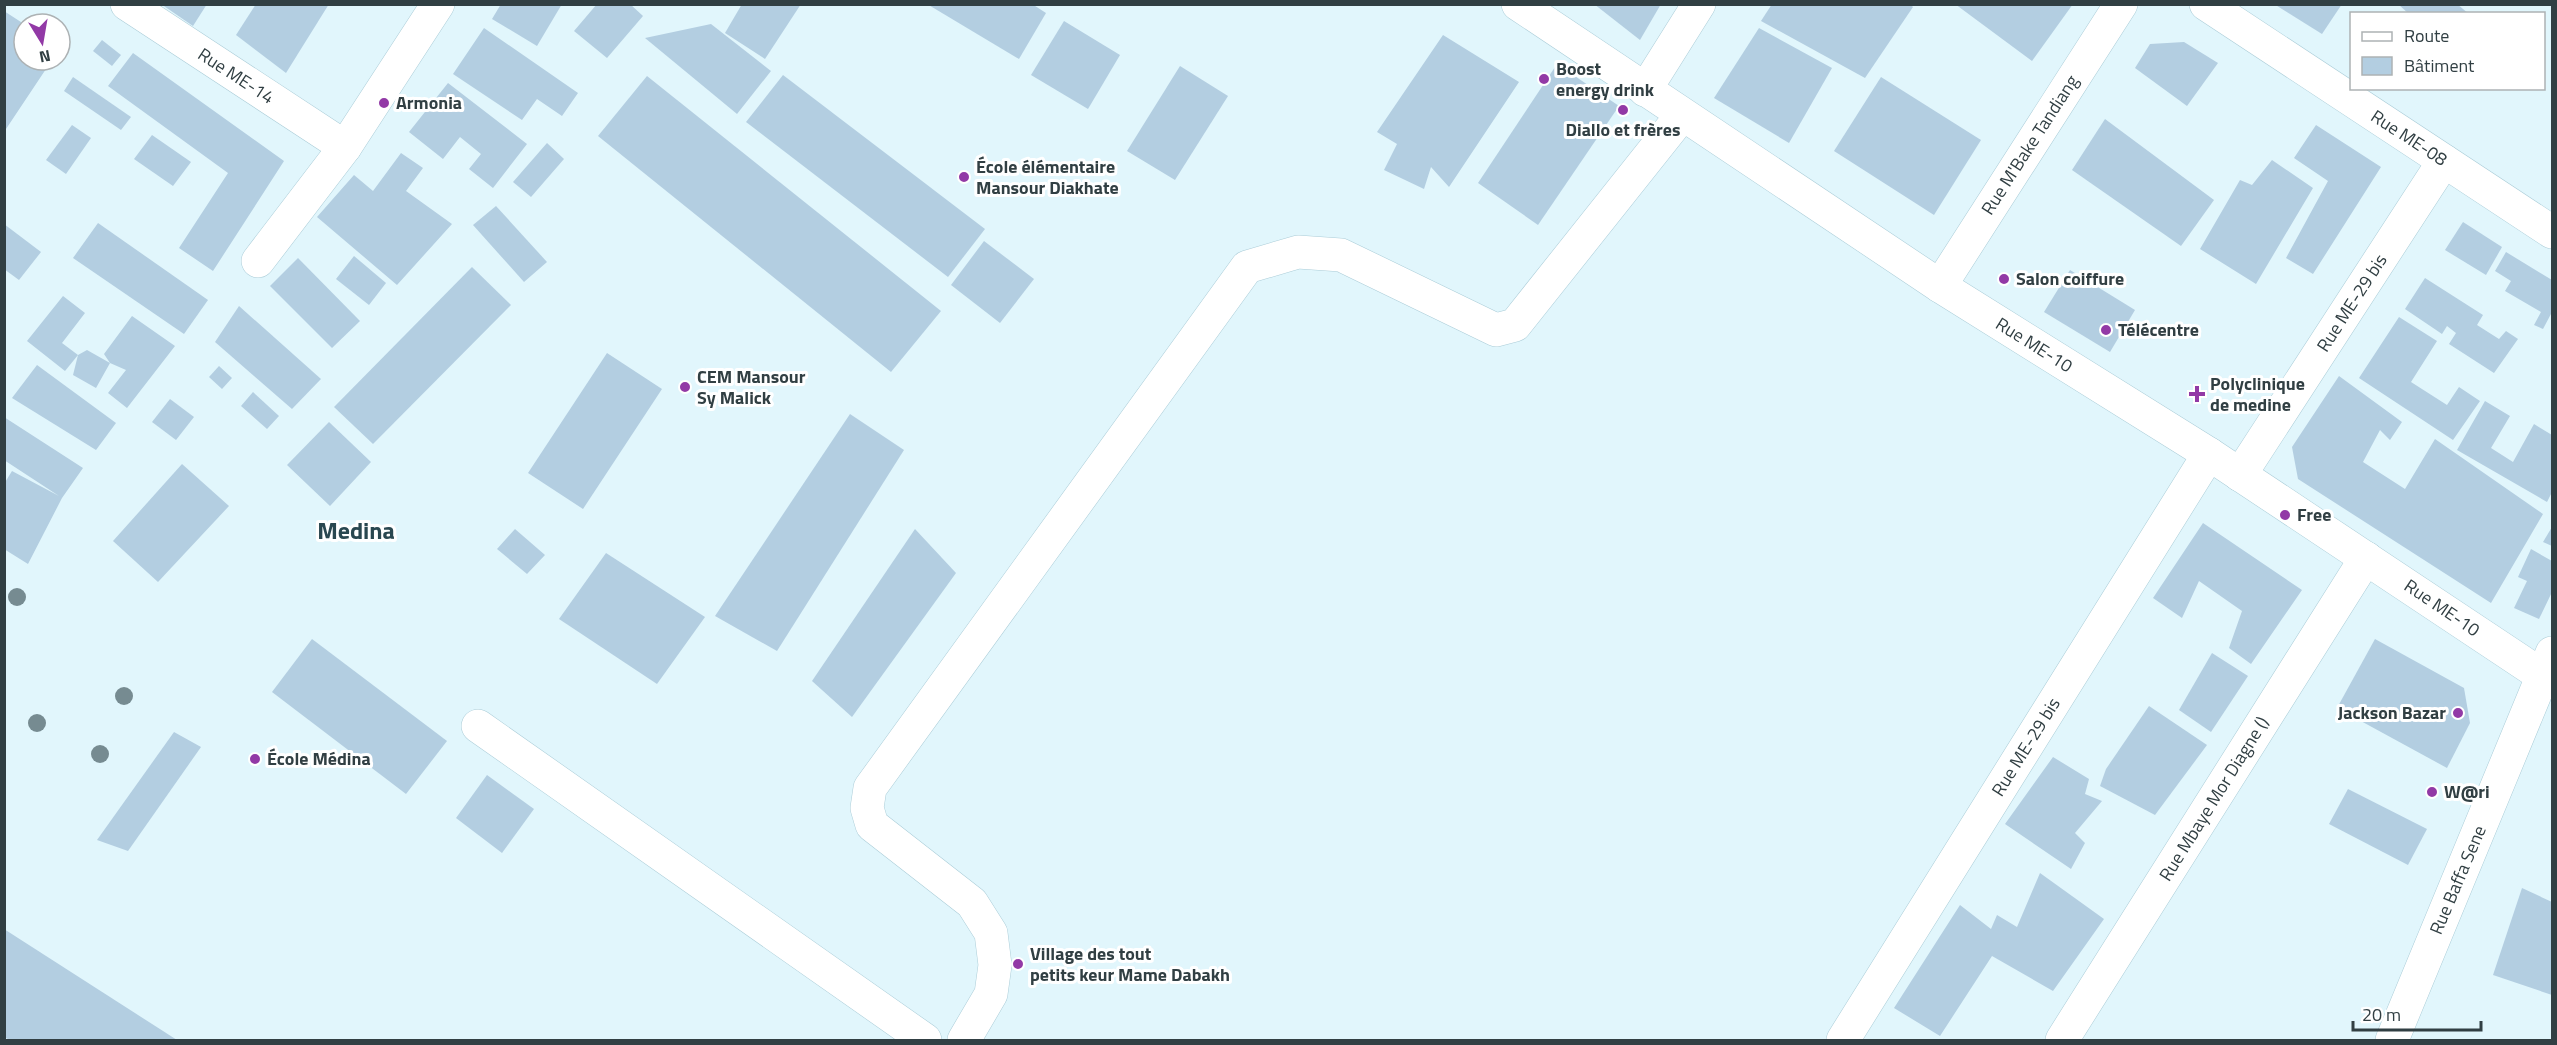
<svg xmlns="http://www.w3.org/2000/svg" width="2557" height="1045" font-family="'Titillium Web',sans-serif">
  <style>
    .building { fill: #b3cee1 }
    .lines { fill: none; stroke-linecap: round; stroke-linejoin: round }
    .minor-casing { stroke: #abcdd8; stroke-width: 34 }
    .minor { stroke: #fff; stroke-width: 33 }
    .tree { fill: #768b91 }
    .poi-dot { fill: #9239a6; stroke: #fff; stroke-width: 2 }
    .labels { text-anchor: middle; stroke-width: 6; stroke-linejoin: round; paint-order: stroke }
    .poi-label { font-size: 18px; font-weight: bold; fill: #313f43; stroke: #fff; text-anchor: start }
    .street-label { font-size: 18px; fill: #313f43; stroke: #fff }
    .district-label { font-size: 24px; font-weight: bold; fill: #294750; stroke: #fff }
  </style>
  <rect width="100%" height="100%" fill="#e1f6fc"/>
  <g class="building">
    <path d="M161 4H207L193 26Z"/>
    <path d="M256 4H329L286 73 236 35Z"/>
    <path d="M501 4H562L537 46 492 19Z"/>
    <path d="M597 4H630L643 16 607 58 574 31Z"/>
    <path d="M742 4H801L765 59 725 33Z"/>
    <path d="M927 4H1032L1046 13 1019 59Z"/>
    <path d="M1594 4H1661L1640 40Z"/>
    <path d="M1772 4H1910L1913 7 1865 78 1761 21Z"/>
    <path d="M1955 4H2073L2032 61Z"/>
    <path d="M2274 4H2342L2322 34Z"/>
    <path d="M2398 4H2457L2469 14H2409Z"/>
    <path d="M4 11 24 24V60H52L4 132Z"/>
    <path d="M1064 21 1120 55 1088 109 1031 75Z"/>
    <path d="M711 24 771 71 737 114 645 38Z"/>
    <path d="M484 28 578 93 562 116 537 99 522 120 453 74Z"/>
    <path d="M1759 28 1832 68 1789 143 1714 98Z"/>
    <path d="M1443 35 1519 82 1449 187 1431 167 1424 189 1384 170 1397 144 1377 132Z"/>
    <path d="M102 40 121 55 112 66 93 51Z"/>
    <path d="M2184 42 2218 63 2187 106 2135 68 2150 44Z"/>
    <path d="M133 53 284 161 213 271 179 248 228 173 108 86Z"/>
    <path d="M1557 64 1619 106 1538 225 1478 183Z"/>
    <path d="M1180 66 1228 96 1175 180 1127 151Z"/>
    <path d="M783 75 985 229 948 277 746 122Z"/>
    <path d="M647 76 941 311 891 372 598 136Z"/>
    <path d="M73 77 131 117 121 130 64 91Z"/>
    <path d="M1881 77 1981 140 1934 215 1834 151Z"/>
    <path d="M448 83 527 144 493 188 469 169 481 154 460 137 443 159 409 132Z"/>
    <path d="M2105 119 2214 200 2181 246 2072 170Z"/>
    <path d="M72 125 91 138 66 174 46 160Z"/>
    <path d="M2316 125 2381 167 2313 274 2286 258 2328 181 2294 158Z"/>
    <path d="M152 135 191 162 173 186 134 159Z"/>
    <path d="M547 143 564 159 531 197 513 182Z"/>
    <path d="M401 153 423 168 406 191 452 224 397 285 317 217 354 175 373 191Z"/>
    <path d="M2272 160 2313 188 2256 284 2200 249 2240 180 2252 185Z"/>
    <path d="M496 206 547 262 524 282 473 225Z"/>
    <path d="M2463 222 2502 247 2486 275 2445 250Z"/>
    <path d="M98 223 208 300 184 334 73 258Z"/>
    <path d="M4 224 41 252 19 280 4 269Z"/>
    <path d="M984 241 1034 279 1000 323 951 285Z"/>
    <path d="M2506 252 2552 280V312L2543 329 2534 325 2541 312 2505 291 2511 281 2495 271Z"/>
    <path d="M354 256 386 283 369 305 336 279Z"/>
    <path d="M298 258 360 321 332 348 270 286Z"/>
    <path d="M472 267 511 305 373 444 334 407Z"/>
    <path d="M2070 270 2135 310 2110 352 2044 312Z"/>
    <path d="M2425 278 2483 315 2477 325 2499 339 2506 331 2518 339 2494 373 2449 344 2456 333 2447 326 2442 334 2405 309Z"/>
    <path d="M63 296 85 313 62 343 78 355 87 350 110 363 96 388 73 375 78 355 65 371 27 341Z"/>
    <path d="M239 306 321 379 292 409 215 342Z"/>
    <path d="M132 316 175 346 127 408 108 393 126 370 110 363 104 354Z"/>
    <path d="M2399 317 2437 341 2411 382 2447 405 2459 387 2480 401 2453 440 2359 378Z"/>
    <path d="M607 353 662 389 583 509 528 473Z"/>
    <path d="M37 365 116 423 96 450 12 398Z"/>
    <path d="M219 366 232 378 222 389 209 377Z"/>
    <path d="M2339 376 2402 422 2390 440 2380 430 2363 462 2405 489 2435 439 2543 514 2491 603 2298 479 2292 447Z"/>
    <path d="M253 392 279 416 267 429 241 406Z"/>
    <path d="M170 399 194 417 176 440 152 422Z"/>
    <path d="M2485 401 2510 416 2491 448 2513 462 2534 424 2552 435V492L2547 502 2457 450Z"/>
    <path d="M850 414 904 450 777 651 715 616Z"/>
    <path d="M4 417 83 468 62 498 28 564 4 549V484L12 471 59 496 4 460Z"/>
    <path d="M329 422 371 462 330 506 287 465Z"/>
    <path d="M182 464 229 506 158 582 113 541Z"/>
    <path d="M2203 523 2302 590 2251 664 2229 648 2242 611 2199 581 2182 618 2153 598Z"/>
    <path d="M2552 527V546L2543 542Z"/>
    <path d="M515 529 545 555 527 574 497 549Z"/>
    <path d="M915 529 956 573 852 717 812 681Z"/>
    <path d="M2531 549 2552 561V592L2539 619 2514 608 2527 581 2518 577Z"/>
    <path d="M606 553 705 617 657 684 559 619Z"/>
    <path d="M312 639 447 741 406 794 272 692Z"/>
    <path d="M2375 639 2464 688 2470 723 2447 768 2337 708Z"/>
    <path d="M2212 653 2248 676 2211 732 2179 710Z"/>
    <path d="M2149 706 2207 745 2155 815 2100 786 2106 769Z"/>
    <path d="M174 732 201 747 128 851 97 840Z"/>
    <path d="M2053 757 2089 779 2085 794 2102 801 2075 833 2085 843 2071 869 2005 824Z"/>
    <path d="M487 775 534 809 502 853 456 818Z"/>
    <path d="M2348 789 2427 829 2408 865 2329 824Z"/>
    <path d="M2040 873 2104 919 2053 991 1992 956 1940 1036 1894 1008 1960 905 1991 929 1997 915 2017 927Z"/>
    <path d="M2522 888 2552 902V995L2493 975Z"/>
    <path d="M4 929 177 1040H10L4 1037Z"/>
  </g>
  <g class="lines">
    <defs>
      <g id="minor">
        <path d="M127 4 345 147"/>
        <path d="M1518 4 1940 286 2209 454 2552 682"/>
        <path d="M2206 4 2552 232"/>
        <path d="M1645 90 1699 4"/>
        <path d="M258 261 345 147 438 4"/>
        <path d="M1940 286 2121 4"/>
        <path d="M2240 475 2444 161"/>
        <path d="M478 726 925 1040"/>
        <path d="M964 1040 991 994 995 965 991 933 972 903 872 825 867 808 870 788 1247 267 1298 252 1341 255 1496 330 1515 325 1682 115"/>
        <path d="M1843 1040 2209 454"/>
        <path d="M2062 1040 2366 558"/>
        <path d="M2392 1040 2552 653"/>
      </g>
    </defs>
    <use href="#minor" class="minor-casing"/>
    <use href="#minor" class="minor"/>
  </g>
  <g class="tree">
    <circle cx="17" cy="597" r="9"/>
    <circle cx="124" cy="696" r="9"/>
    <circle cx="37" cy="723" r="9"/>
    <circle cx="100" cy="754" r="9"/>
  </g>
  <g class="poi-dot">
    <circle cx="1544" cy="79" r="6"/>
    <circle cx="384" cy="103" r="6"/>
    <circle cx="1623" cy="110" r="6"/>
    <circle cx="964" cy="177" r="6"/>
    <circle cx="2004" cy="279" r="6"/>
    <circle cx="2106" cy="330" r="6"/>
    <circle cx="685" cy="387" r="6"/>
    <path d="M2194 385h6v6h6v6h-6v6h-6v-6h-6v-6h6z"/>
    <circle cx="2285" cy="515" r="6"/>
    <circle cx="2458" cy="713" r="6"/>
    <circle cx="255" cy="759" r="6"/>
    <circle cx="2432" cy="792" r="6"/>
    <circle cx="1018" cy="964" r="6"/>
  </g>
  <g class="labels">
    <g class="poi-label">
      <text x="1556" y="75">Boost<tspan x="1556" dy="21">energy drink</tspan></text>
      <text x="396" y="109">Armonia</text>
      <text x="1623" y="136" text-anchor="middle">Diallo et frères</text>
      <text x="976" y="173">École élémentaire<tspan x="976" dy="21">Mansour Diakhate</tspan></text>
      <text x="2016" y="285">Salon coiffure</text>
      <text x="2118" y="336">Télécentre</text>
      <text x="697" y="383">CEM Mansour<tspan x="697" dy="21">Sy Malick</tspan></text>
      <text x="2210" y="390">Polyclinique<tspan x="2210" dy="21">de medine</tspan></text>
      <text x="2297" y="521">Free</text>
      <text x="2446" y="719" text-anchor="end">Jackson Bazar</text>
      <text x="267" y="765">École Médina</text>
      <text x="2444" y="798">W@ri</text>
      <text x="1030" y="960">Village des tout<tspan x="1030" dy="21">petits keur Mame Dabakh</tspan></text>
    </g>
    <g class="street-label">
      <text transform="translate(236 76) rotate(33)" y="6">Rue ME-14</text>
      <text transform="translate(2409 138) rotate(33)" y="6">Rue ME-08</text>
      <text transform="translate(2030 145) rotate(-57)" y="6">Rue M'Bake Tandiang</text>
      <text transform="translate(2352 303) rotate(-57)" y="6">Rue ME-29 bis</text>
      <text transform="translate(2034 345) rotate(32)" y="6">Rue ME-10</text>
      <text transform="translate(2442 608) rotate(34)" y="6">Rue ME-10</text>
      <text transform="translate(2026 747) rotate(-58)" y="6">Rue ME-29 bis</text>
      <text transform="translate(2214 799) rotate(-58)" y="6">Rue Mbaye Mor Diagne ()</text>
      <text transform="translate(2458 880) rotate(-67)" y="6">Rue Baffa Sene</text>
    </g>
    <g class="district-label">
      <text x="356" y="539">Medina</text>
    </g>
  </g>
  <rect width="2557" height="1045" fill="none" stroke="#313f43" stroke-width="12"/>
  <rect x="2350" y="12" width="195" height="78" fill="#ffffff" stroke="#adb2b4" stroke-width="1.5"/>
  <rect x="2362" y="32" width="30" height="9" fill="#ffffff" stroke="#adb2b4" stroke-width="1.5"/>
  <text x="2404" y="42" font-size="18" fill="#313f43">Route</text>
  <rect x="2362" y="57" width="30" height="18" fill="#b3cee1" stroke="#adb2b4" stroke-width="1.5"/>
  <text x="2404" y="72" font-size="18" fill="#313f43">Bâtiment</text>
  <g transform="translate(42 42) rotate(169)"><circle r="28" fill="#ffffff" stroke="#adb2b4" stroke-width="1.5"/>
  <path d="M0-4.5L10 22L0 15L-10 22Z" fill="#9239a6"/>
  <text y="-9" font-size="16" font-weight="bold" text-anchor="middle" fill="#313f43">N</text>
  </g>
  <path d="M2353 1021v9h128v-9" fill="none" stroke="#313f43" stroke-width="3"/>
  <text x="2362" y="1021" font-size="18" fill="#313f43" stroke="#ffffff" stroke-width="4.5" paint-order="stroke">20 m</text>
</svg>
